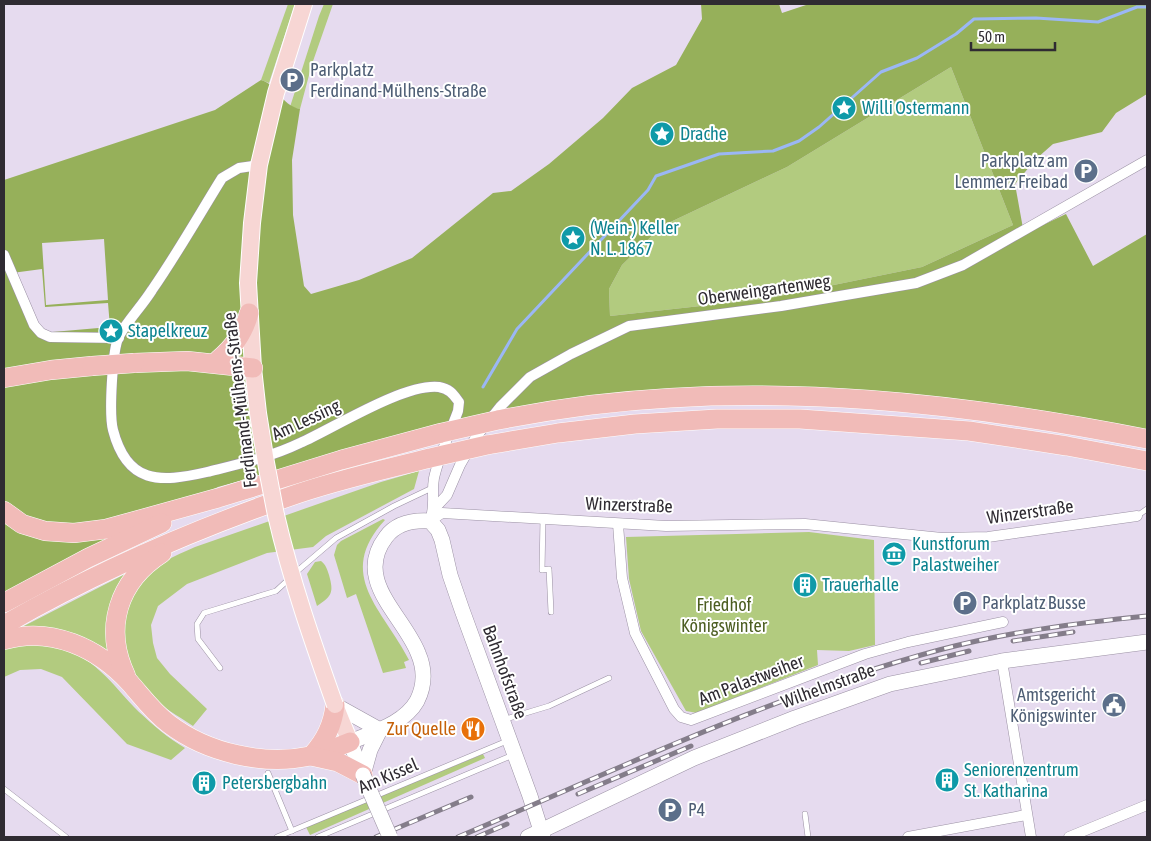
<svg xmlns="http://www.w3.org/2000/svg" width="1151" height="841" font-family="'Asap Condensed',sans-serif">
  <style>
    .green { fill: #b2cb7f }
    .forest { fill: #96b05a; fill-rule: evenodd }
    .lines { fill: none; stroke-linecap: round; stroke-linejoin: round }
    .stream { stroke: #9bb7f5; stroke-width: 3 }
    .lane-casing { stroke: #9b91a4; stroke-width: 6 }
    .street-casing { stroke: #9b91a4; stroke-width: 11 }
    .secondary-casing { stroke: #9b91a4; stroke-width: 16 }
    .primary-casing { stroke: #fff; stroke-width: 18 }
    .highway-casing { stroke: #fff; stroke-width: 20 }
    .lane { stroke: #fff; stroke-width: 5 }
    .street { stroke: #fff; stroke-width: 10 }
    .secondary { stroke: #fff; stroke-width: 15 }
    .primary { stroke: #f7d6d4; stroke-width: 16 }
    .highway { stroke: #f1bbb8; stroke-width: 19 }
    .rail-casing { stroke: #847d8a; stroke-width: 5 }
    .rail { stroke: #fff; stroke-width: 3; stroke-dasharray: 9; stroke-linecap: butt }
    .secondary-bridge-casing { stroke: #9b91a4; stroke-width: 16; stroke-linecap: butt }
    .primary-bridge-casing { stroke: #fff; stroke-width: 18; stroke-linecap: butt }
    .highway-bridge-casing { stroke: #fff; stroke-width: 20; stroke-linecap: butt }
    .secondary-bridge { stroke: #fff; stroke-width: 15 }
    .primary-bridge { stroke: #f7d6d4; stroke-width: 16 }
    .highway-bridge { stroke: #f1bbb8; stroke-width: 19 }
    .labels { text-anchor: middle; stroke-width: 4; stroke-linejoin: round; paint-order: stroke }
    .service-label { font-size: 18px; fill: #4e5e75; stroke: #fff; text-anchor: start }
    .culture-label { font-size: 18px; fill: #0d838f; stroke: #fff; text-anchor: start }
    .street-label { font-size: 18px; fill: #2f2b32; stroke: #fff }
    .park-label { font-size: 18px; fill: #4c5e21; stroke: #fff }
    .food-label { font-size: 18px; fill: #c56008; stroke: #fff; text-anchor: end }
  </style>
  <rect width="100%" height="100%" fill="#e6dbef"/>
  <g class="green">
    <path d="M288 4H295L269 83 261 80Z"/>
    <path d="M324 4H333L312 64 300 109 290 107 319 16Z"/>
    <path d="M951 67 1013 225 922 267 765 299 610 316 609 289 622 265 662 226 787 167Z"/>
    <path d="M419 471 414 489 326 536 313 547 267 553 187 584 158 606 151 625 153 643 157 658 170 674 207 709 193 726C178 716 162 707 149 694 113 656 115 603 155 569 167 558 182 553 195 547L381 482Z"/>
    <path d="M383 519 385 520C334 575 384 610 409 660L404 662 406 668 383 673 356 594 347 598 334 555 337 545 341 541Z"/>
    <path d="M809 532 874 540 875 645 849 651 817 650 818 665 697 713 686 711 641 631 629 579 626 537Z"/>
    <path d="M321 561C326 565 327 569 329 575 334 593 332 596 317 606L307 574 315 562Z"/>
    <path d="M131 571 114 661C87 633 61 626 23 629L22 627Z"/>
    <path d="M28 643C36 644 44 643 51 645 94 654 111 684 139 712 153 725 168 738 185 748L171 760 127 744 62 677 41 669 20 670 4 677V647Z"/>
    <path d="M483 754 485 758 310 835 306 827Z"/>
  </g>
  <path class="forest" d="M701 4H779L782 13 809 4H1147V94L1116 113 1102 132 1053 144 1036 159 1015 184 1024 234 1066 214 1093 266 1147 234V431L858 393 445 424 218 487 4 594V180L215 110 261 80C280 86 279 104 300 109L292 160 293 215 304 286 311 294 359 280 412 258 493 193 511 191 549 164 603 118 632 88 676 65 702 19ZM951 67 1013 225 922 267 765 299 610 316 609 289 622 265 662 226 787 167ZM104 239 108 300 46 305 42 243ZM42 269 45 307 108 303 110 327 41 333 12 273Z"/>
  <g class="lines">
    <path class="stream" d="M483 387 517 329 648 190 656 176 719 154 773 151 799 141 819 127 881 72 917 58 956 34 974 19 1036 18 1098 22 1137 7H1147"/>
    <defs>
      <g id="lane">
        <path d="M1137 516 1147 509"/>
        <path d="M543 519 542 570 549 569 551 612"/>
        <path d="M295 573 336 538 394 506 432 488"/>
        <path d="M220 668 198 639 197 624 204 613 276 591 289 579"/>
        <path d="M503 720 549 706 609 678"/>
        <path d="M268 773 292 831"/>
        <path d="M4 789 66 837"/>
        <path d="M805 814 808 837"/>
        <path d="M277 837 507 741"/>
        <path d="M318 837 513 755"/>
      </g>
      <g id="street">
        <path d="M259 165 239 168 222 178C199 215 177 254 152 290 142 306 128 320 119 336 112 350 109 415 113 430 127 484 159 483 207 472 239 464 271 457 300 443 334 428 404 383 439 387 450 389 453 394 459 402L458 411C450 433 439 455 434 478 431 495 436 504 430 521"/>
        <path d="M4 255 34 325 41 333 50 337 119 338"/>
        <path d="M435 508 447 495 460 465 476 437 500 407 530 377 571 354 629 326 781 306 916 283 963 265 1147 160"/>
        <path d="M430 521 442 513 666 526 805 524 942 538 988 537 1137 516"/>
        <path d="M618 524 622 578 635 633 674 709 681 717 691 720 865 654 908 642 1003 622"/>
        <path d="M1002 661 1031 837"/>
        <path d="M908 837 1026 815"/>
        <path d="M1069 837 1147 805"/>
      </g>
      <g id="secondary">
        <path d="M335 705 380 730"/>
        <path d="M363 775 350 742C373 732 404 724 417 701 425 685 425 669 418 653 403 615 353 580 386 537 397 522 414 520 430 521L438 530 442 540 450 575 462 610 530 796 543 837"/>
        <path d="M363 775 370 750 380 730"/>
        <path d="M528 837 694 758 795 718 890 684 1002 661 1147 642"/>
      </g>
      <g id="primary">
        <path d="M258 413 253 368 248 283 252 223 259 165 276 93 304 4"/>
        <path d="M335 705 350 742"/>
      </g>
      <g id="highway">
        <path d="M218 360C234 347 244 333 249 313"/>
        <path d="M134 363 187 361 253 368"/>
        <path d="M4 378 51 370 92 366"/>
        <path d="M498 420C529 414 560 409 591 405 777 382 964 403 1147 439"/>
        <path d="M487 445 558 433 635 424 717 419H800L969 431 1067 446 1147 461"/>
        <path d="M4 511 22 524 45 531 74 533 106 529 218 498 341 460 441 433"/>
        <path d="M4 603 88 558 162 523"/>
        <path d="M4 625C96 572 190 531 291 496 336 480 383 470 430 458"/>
        <path d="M4 640C51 626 98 648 130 683 143 698 153 712 169 724 207 753 264 766 310 756 324 753 337 747 350 742"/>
        <path d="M126 676C103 628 118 581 162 553"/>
        <path d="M312 755C326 740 333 725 335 705"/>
        <path d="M311 756 338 762 363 775"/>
      </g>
    </defs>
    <use href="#lane" class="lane-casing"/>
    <use href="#street" class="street-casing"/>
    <use href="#secondary" class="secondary-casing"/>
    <use href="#primary" class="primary-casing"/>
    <use href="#highway" class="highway-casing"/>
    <use href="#lane" class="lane"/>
    <use href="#street" class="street"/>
    <use href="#secondary" class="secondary"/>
    <use href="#primary" class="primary"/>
    <use href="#highway" class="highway"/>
    <defs>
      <g id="rail">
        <path d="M1013 641 1073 632"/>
        <path d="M921 663 969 651"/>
        <path d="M578 794 691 746"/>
        <path d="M376 837 471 797"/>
        <path d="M458 837C616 770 772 695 939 650 1007 632 1077 623 1147 616"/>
        <path d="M477 837 507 824"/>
      </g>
    </defs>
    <use href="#rail" class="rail-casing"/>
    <use href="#rail" class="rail"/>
    <defs>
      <path id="secondary-bridge" d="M363 775 390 837"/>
      <path id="primary-bridge" d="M258 413C263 447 269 481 276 515 291 580 313 643 335 705"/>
      <g id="highway-bridge">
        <path d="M92 366 134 363"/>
        <path d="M441 433 498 420"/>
        <path d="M430 458 487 445"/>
      </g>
    </defs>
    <use href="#secondary-bridge" class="secondary-bridge-casing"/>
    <use href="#primary-bridge" class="primary-bridge-casing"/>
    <use href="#highway-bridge" class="highway-bridge-casing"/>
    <use href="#secondary-bridge" class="secondary-bridge"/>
    <use href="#primary-bridge" class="primary-bridge"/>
    <use href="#highway-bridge" class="highway-bridge"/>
  </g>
  <defs>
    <symbol id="parking-disc" viewBox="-11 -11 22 22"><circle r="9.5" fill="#5c6f8a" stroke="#fff"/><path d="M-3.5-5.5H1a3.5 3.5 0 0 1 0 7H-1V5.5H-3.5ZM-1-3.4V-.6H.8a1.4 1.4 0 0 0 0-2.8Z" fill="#fff"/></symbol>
    <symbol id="sight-disc" viewBox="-11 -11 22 22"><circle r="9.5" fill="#0f9aa8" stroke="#fff"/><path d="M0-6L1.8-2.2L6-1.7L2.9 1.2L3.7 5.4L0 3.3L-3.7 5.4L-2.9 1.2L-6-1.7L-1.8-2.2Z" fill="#fff"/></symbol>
    <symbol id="museum-disc" viewBox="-11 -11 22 22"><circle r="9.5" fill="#0f9aa8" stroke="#fff"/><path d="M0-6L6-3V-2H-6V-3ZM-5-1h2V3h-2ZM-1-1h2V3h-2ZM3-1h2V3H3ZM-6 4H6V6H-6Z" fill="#fff"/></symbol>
    <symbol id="building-disc" viewBox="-11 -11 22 22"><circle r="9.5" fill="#0f9aa8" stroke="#fff"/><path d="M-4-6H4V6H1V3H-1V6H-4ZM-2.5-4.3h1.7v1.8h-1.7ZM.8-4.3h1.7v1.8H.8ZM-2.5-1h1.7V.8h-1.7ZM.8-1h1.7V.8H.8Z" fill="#fff"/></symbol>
    <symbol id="civic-disc" viewBox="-11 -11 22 22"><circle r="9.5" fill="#5c6f8a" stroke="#fff"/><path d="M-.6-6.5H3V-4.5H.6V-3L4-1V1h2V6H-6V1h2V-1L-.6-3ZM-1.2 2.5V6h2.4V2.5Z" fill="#fff"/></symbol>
    <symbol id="restaurant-disc" viewBox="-11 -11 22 22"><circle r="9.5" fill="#e8710a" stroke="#fff"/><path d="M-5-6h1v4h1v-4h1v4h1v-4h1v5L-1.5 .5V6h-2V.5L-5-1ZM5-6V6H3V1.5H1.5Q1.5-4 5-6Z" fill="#fff"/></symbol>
  </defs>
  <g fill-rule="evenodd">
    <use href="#parking-disc" x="278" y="66" width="28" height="28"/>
    <use href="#sight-disc" x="830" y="94" width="28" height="28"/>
    <use href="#sight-disc" x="648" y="120" width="28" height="28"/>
    <use href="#parking-disc" x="1072" y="157" width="28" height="28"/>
    <use href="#sight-disc" x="559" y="224" width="28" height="28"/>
    <use href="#sight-disc" x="97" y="317" width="28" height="28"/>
    <use href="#museum-disc" x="880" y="540" width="28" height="28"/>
    <use href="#building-disc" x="791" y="571" width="28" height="28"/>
    <use href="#parking-disc" x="951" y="589" width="28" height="28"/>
    <use href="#civic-disc" x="1100" y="691" width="28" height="28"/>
    <use href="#restaurant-disc" x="459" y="715" width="28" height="28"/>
    <use href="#building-disc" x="933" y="766" width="28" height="28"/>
    <use href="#building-disc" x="190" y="769" width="28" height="28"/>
    <use href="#parking-disc" x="656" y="796" width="28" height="28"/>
  </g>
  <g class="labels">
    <g class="service-label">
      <text x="310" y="76">Parkplatz<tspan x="310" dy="21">Ferdinand-Mülhens-Straße</tspan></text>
      <text x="1068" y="167" text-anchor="end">Parkplatz am<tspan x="1068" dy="21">Lemmerz Freibad</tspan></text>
      <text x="982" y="609">Parkplatz Busse</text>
      <text x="1096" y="701" text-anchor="end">Amtsgericht<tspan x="1096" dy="21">Königswinter</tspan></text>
      <text x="688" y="816">P4</text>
    </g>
    <g class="culture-label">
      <text x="862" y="114">Willi Ostermann</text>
      <text x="680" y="140">Drache</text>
      <text x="590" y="234">(Wein-) Keller<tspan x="590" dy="21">N. L. 1867</tspan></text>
      <text x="128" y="337">Stapelkreuz</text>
      <text x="912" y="550">Kunstforum<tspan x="912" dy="21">Palastweiher</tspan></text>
      <text x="822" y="591">Trauerhalle</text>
      <text x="964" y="776">Seniorenzentrum<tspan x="964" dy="21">St. Katharina</tspan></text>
      <text x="222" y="789">Petersbergbahn</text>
    </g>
    <g class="street-label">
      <text transform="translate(764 290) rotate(-8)" y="6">Oberweingartenweg</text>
      <text transform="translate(240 400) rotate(-97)" y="6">Ferdinand-Mülhens-Straße</text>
      <text transform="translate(306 420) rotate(-25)" y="6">Am Lessing</text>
      <text transform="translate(629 505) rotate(2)" y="6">Winzerstraße</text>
      <text transform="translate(1030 512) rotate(-8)" y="6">Winzerstraße</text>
      <text transform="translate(505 672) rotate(70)" y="6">Bahnhofstraße</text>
      <text transform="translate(751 680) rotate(-21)" y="6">Am Palastweiher</text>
      <text transform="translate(828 686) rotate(-20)" y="6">Wilhelmstraße</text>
      <text transform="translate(388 776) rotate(-23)" y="6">Am Kissel</text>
    </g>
    <g class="park-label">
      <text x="724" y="611">Friedhof<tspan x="724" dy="21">Königswinter</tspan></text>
    </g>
    <g class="food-label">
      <text x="456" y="735">Zur Quelle</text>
    </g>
  </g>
  <rect width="1151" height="841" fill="none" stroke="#2f2b32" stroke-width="10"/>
  <path d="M971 42v8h84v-8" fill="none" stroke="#2f2b32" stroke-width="2.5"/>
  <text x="978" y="42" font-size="15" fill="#2f2b32" stroke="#ffffff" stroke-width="4" paint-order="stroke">50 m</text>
</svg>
